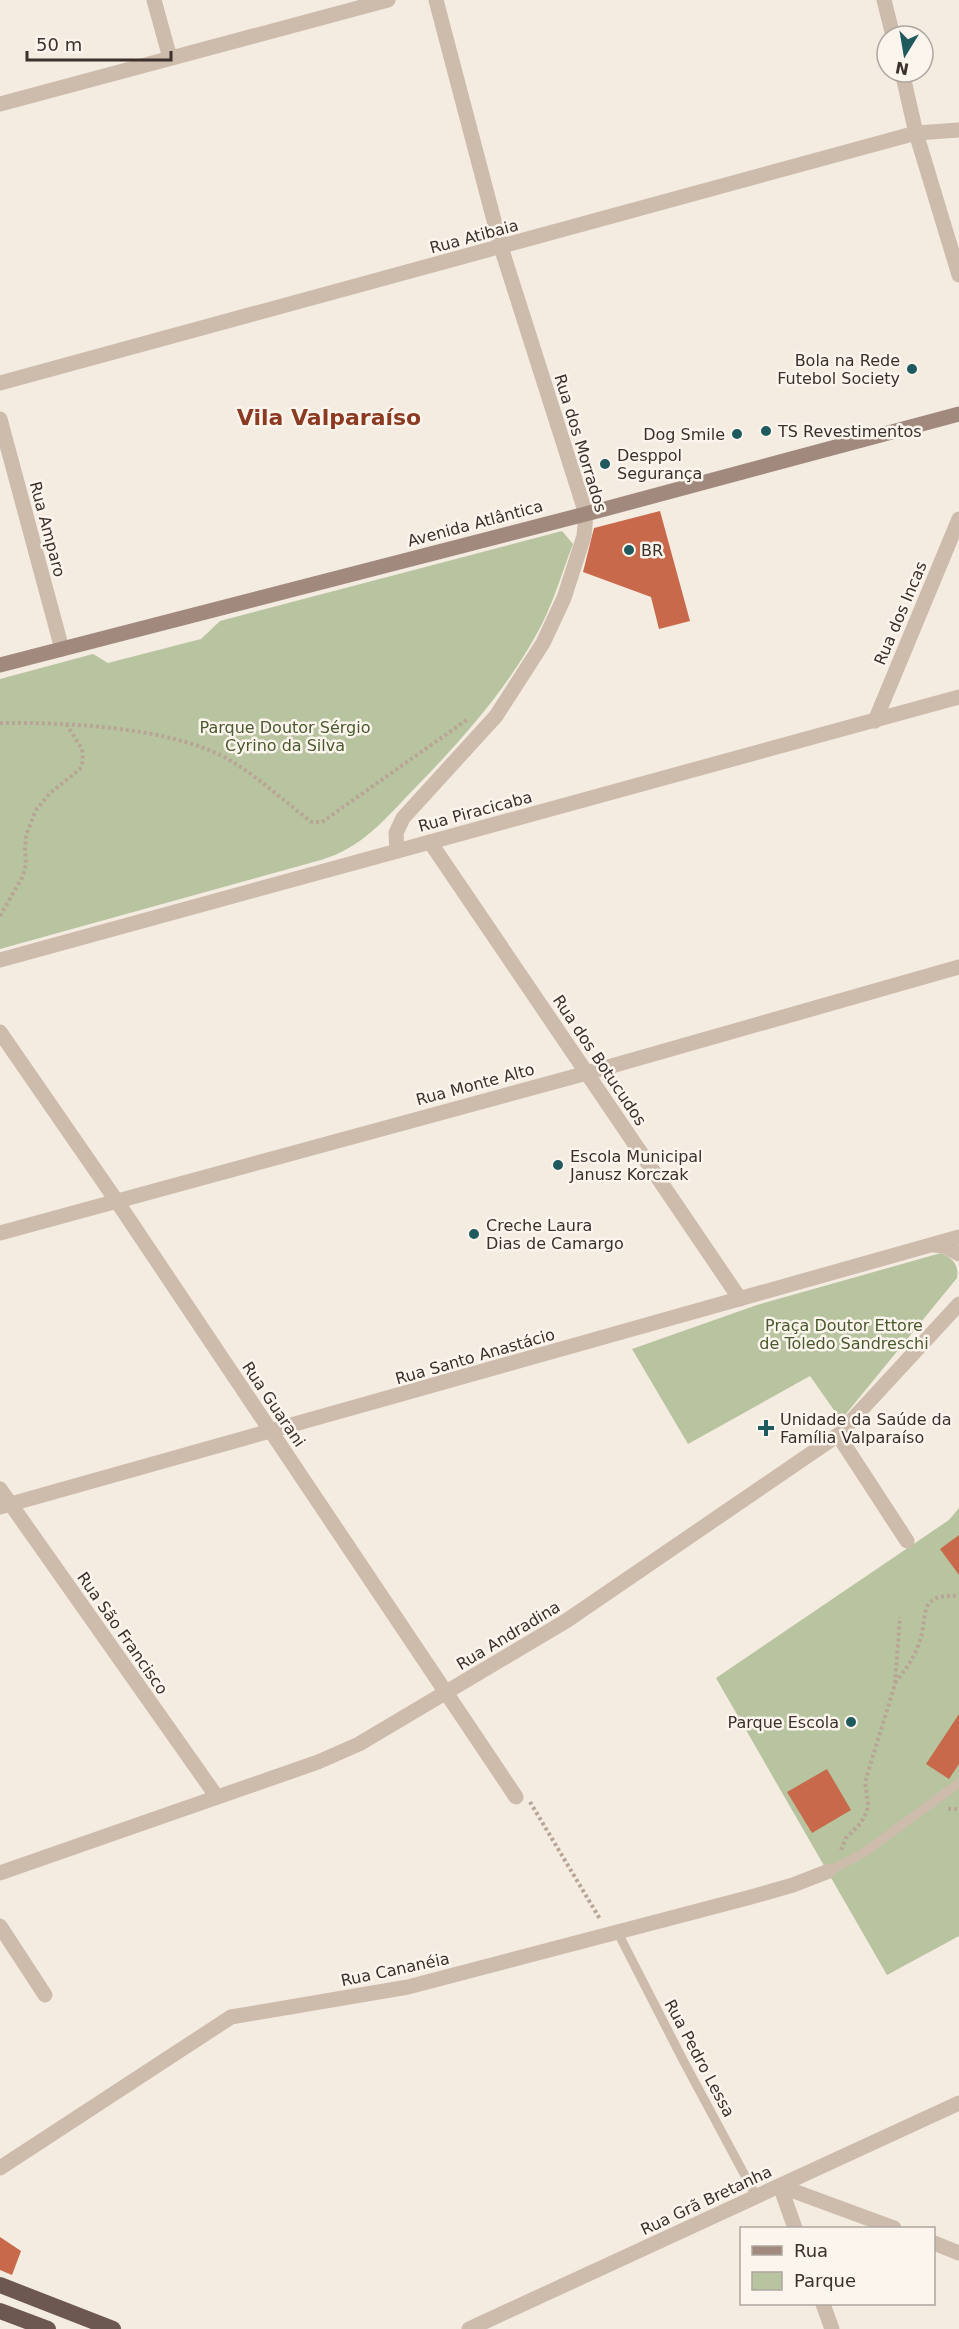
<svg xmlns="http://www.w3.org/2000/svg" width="959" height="2329" font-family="'DejaVu Sans',sans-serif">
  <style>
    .green { fill: #b8c4a0 }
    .building { fill: #c8694b }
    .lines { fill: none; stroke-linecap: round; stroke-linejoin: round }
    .path { stroke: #b9a596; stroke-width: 4; stroke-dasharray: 3 3; stroke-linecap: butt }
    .service { stroke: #cdbbac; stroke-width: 9 }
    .minor { stroke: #cdbbac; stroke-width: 15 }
    .tertiary { stroke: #cdbbac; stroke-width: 15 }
    .secondary { stroke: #a18a7d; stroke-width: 15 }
    .trunk { stroke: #6c584f; stroke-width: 16 }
    .poi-dot { fill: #1f5a5e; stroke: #fbf5ee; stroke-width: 2 }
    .labels { text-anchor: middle; stroke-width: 5; stroke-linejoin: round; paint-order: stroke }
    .street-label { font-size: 16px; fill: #3b302b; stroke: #fbf5ee }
    .poi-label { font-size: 16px; fill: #3b302b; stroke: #fbf5ee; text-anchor: start }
    .park-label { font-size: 16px; fill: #4a5a2e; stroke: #fbf5ee }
    .district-label { font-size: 22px; font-weight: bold; fill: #8c3b22; stroke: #fbf5ee }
  </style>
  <rect width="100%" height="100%" fill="#f4ebe1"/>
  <g class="green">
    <path d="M562 531 573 544C561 575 552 608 535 637 503 694 460 742 414 789 385 819 362 848 321 860L0 949V679L93 654 108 663 201 639 220 621Z"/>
    <path d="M941 1253C953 1258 959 1265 957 1278L841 1420 810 1376 688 1444 632 1349 757 1305Z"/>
    <path d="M959 1508V1936L887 1975 716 1678 949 1520Z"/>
  </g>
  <g class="building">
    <path d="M660 511 690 621 659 629 651 597 583 572 594 528Z"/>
    <path d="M959 1535V1575L940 1549Z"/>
    <path d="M959 1714V1764L949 1779 926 1764Z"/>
    <path d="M827 1769 851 1810 812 1833 787 1792Z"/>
    <path d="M0 2237 21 2251 12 2275 0 2270Z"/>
  </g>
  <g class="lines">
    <g class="path">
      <path d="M0 723C65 722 169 727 226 758 258 776 283 801 312 822H322L468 719"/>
      <path d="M0 916 23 876 26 864 25 848 26 835 36 810 50 793 80 769 83 761 82 749 67 725"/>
      <path d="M895 1683C904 1671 913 1660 918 1646 930 1618 914 1593 959 1596"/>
      <path d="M530 1802 600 1919"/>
      <path d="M948 1809H959"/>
      <path d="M841 1850 846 1838 861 1823 867 1811 868 1804 865 1782 895 1684 900 1617"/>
    </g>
    <g class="service">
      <path d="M829 1871 865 1852 959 1783"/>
      <path d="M618 1933 683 2060 756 2196"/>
    </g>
    <g class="minor">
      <path d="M154 0 170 58"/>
      <path d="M884 0 893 36"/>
      <path d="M902 72 916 133 959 275"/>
      <path d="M0 104 388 0"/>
      <path d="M0 383 916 133 959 130"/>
      <path d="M0 419 62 649"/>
      <path d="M875 721 959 519"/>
      <path d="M430 842 740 1299"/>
      <path d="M397 851 396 833 403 818 496 716 543 643 564 598 584 536 586 514 501 247 436 0"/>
      <path d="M0 960 959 697"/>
      <path d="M0 1032 116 1200 516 1797"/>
      <path d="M0 1233 587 1073 959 967"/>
      <path d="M934 1245 944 1246 959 1254"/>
      <path d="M838 1435 907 1541"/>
      <path d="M0 1489 217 1797"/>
      <path d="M0 1507 959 1237"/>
      <path d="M0 1873 318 1762 359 1744 566 1621 838 1435 959 1304"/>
      <path d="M0 1926 45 1995"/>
      <path d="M0 2168 231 2017 408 1987 751 1897 793 1885 829 1871"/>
      <path d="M780 2186 894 2228"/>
      <path d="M780 2186 795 2228"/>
      <path d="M934 2243 959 2253"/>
      <path d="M823 2304 832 2329"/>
    </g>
    <path class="tertiary" d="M469 2329 959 2103"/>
    <path class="secondary" d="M0 665 601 510 959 414"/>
    <g class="trunk">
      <path d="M0 2285 113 2329"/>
      <path d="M0 2311 48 2329"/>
    </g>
  </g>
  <g class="poi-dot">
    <circle cx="912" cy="369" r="6"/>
    <circle cx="766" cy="431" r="6"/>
    <circle cx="737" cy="434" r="6"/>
    <circle cx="605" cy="464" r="6"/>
    <circle cx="629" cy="550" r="6"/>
    <circle cx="558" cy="1165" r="6"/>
    <circle cx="474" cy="1234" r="6"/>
    <path d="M763 1419h6v6h6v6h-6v6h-6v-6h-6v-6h6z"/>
    <circle cx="851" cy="1722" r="6"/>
  </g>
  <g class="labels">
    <g class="street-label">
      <text transform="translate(474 236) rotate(-15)" y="6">Rua Atibaia</text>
      <text transform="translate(581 443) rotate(73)" y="6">Rua dos Morrados</text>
      <text transform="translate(475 523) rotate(-15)" y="6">Avenida Atlântica</text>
      <text transform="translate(48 529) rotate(75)" y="6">Rua Amparo</text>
      <text transform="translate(900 613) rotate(-67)" y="6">Rua dos Incas</text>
      <text transform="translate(475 811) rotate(-15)" y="6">Rua Piracicaba</text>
      <text transform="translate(600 1060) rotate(56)" y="6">Rua dos Botucudos</text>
      <text transform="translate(475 1084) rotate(-15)" y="6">Rua Monte Alto</text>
      <text transform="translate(475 1356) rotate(-16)" y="6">Rua Santo Anastácio</text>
      <text transform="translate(274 1404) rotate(56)" y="6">Rua Guarani</text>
      <text transform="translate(123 1633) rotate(55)" y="6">Rua São Francisco</text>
      <text transform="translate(508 1635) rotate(-31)" y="6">Rua Andradina</text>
      <text transform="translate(395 1969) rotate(-12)" y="6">Rua Cananéia</text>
      <text transform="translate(700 2058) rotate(62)" y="6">Rua Pedro Lessa</text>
      <text transform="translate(706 2200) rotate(-25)" y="6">Rua Grã Bretanha</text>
    </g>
    <g class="poi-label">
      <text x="900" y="366" text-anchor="end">Bola na Rede<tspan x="900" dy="18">Futebol Society</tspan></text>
      <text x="778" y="437">TS Revestimentos</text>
      <text x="725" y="440" text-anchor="end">Dog Smile</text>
      <text x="617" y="461">Desppol<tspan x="617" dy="18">Segurança</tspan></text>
      <text x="641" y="556">BR</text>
      <text x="570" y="1162">Escola Municipal<tspan x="570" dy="18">Janusz Korczak</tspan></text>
      <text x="486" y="1231">Creche Laura<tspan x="486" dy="18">Dias de Camargo</tspan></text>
      <text x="780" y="1425">Unidade da Saúde da<tspan x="780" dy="18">Família Valparaíso</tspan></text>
      <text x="839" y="1728" text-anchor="end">Parque Escola</text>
    </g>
    <g class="park-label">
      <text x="285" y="733">Parque Doutor Sérgio<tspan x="285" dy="18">Cyrino da Silva</tspan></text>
      <text x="844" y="1331">Praça Doutor Ettore<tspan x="844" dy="18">de Toledo Sandreschi</tspan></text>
    </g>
    <g class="district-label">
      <text x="329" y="425">Vila Valparaíso</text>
    </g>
  </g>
  <rect x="740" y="2227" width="195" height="78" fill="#fbf5ee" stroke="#aea6a0" stroke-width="1.5"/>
  <rect x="752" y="2246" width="30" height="9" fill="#a18a7d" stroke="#aea6a0" stroke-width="1.5"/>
  <text x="794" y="2257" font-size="18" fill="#3b302b">Rua</text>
  <rect x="752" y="2272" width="30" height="18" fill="#b8c4a0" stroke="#aea6a0" stroke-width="1.5"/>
  <text x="794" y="2287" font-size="18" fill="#3b302b">Parque</text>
  <g transform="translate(905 54) rotate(191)"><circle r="28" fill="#fbf5ee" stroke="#aea6a0" stroke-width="1.5"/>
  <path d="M0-4.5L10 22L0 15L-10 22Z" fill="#1f5a5e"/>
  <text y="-9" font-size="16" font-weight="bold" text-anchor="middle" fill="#3b302b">N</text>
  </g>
  <path d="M27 51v9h144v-9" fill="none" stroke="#3b302b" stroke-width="3"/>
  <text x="36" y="51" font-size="18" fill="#3b302b" stroke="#fbf5ee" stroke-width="4.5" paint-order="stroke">50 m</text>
</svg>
